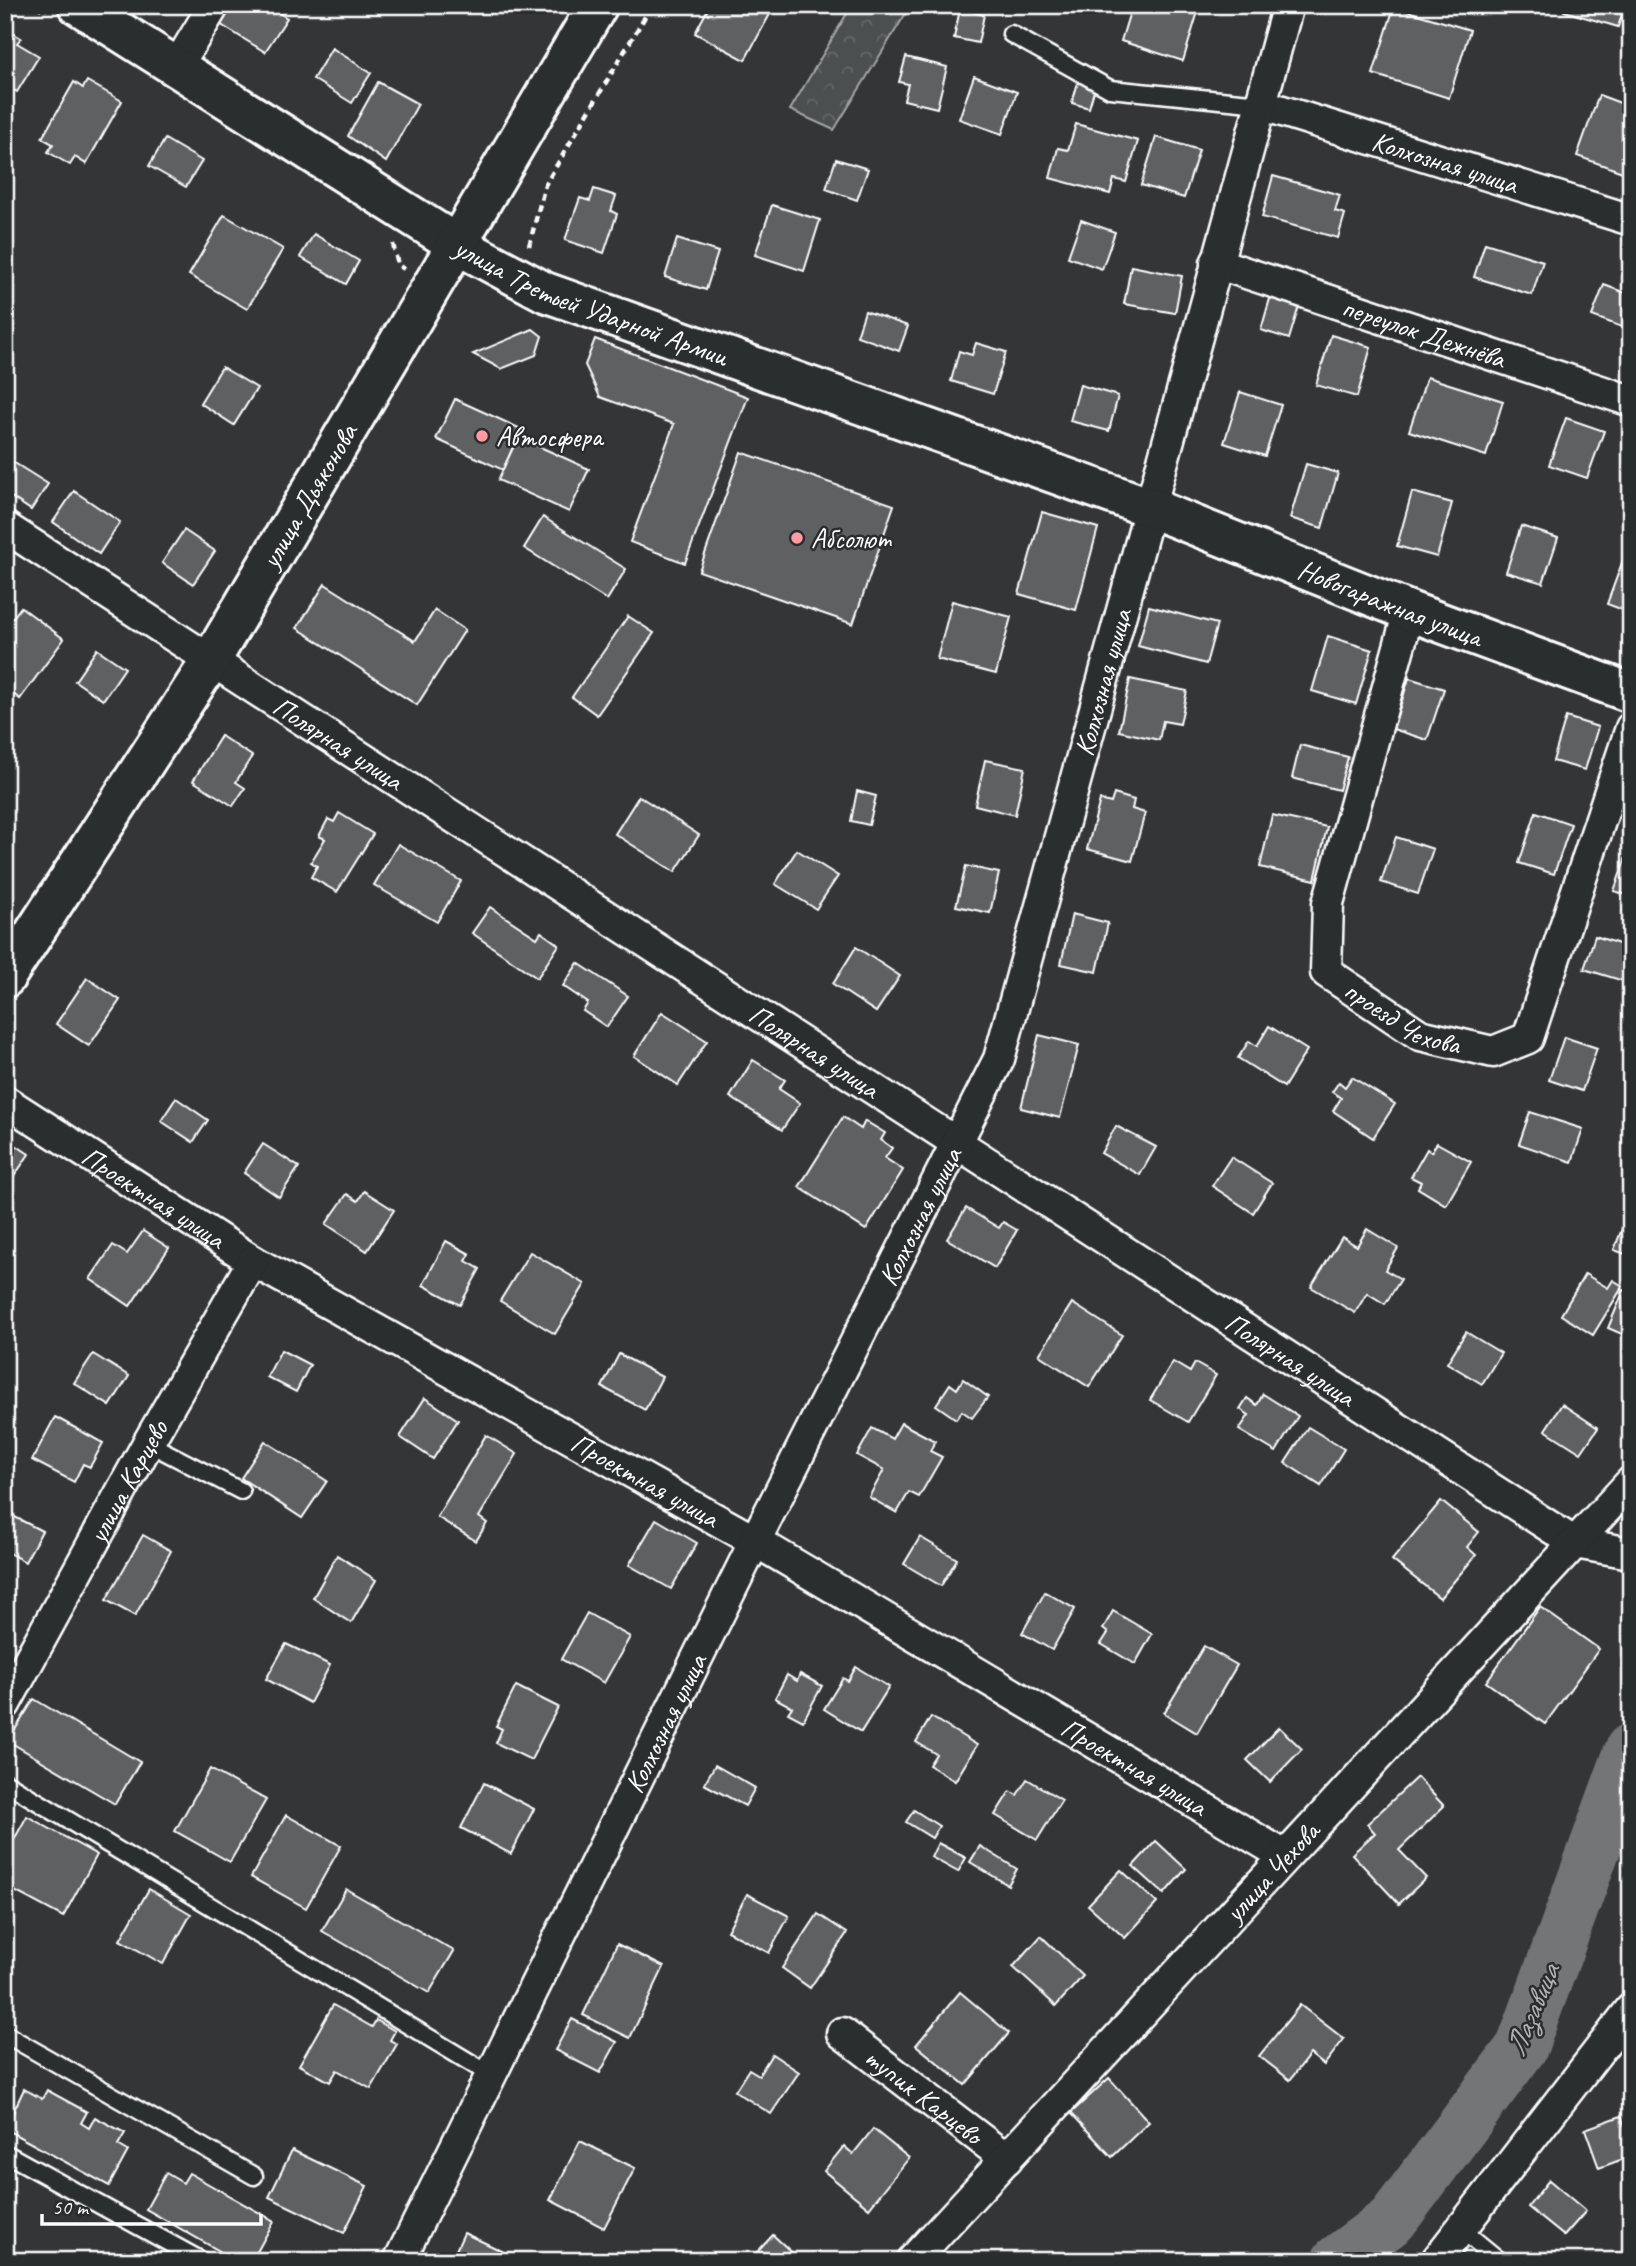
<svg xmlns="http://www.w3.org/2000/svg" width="1636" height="2266" font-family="Caveat,sans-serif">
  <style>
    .forest { fill: url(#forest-crowns); stroke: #a6a7a8; stroke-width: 2 }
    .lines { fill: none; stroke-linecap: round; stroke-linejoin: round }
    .river { stroke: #737576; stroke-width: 52 }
    .building { fill: #5f6162; stroke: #fff; stroke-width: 2 }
    .lane-casing { stroke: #fff; stroke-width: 21 }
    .street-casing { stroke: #fff; stroke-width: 35 }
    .secondary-casing { stroke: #fff; stroke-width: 44 }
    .path { stroke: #fff; stroke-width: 4.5; stroke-dasharray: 7 5; stroke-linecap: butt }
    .lane { stroke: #2a2d2e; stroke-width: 16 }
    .street { stroke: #2a2d2e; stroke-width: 30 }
    .secondary { stroke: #2a2d2e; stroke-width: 38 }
    .poi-dot { fill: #ff9aa2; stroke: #2a2d2e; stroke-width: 2.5 }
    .labels { text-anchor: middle; stroke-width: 5; stroke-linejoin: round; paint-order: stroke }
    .street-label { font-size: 28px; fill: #fff; stroke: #2a2d2e }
    .poi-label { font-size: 28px; fill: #fff; stroke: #2a2d2e; text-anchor: start }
    .water-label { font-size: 30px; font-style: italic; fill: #b2b3b4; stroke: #2a2d2e }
  </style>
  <defs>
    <pattern id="forest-crowns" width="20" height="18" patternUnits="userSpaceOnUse" patternTransform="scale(1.75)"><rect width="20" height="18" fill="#4c4f50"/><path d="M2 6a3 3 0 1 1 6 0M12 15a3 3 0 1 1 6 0" fill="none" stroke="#67696a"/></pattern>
  </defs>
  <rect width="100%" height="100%" fill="#333536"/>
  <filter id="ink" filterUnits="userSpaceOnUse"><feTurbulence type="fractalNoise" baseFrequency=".0143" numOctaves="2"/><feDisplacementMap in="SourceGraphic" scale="14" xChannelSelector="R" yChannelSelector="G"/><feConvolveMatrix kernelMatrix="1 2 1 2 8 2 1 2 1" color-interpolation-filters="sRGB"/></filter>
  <g filter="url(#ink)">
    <path class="forest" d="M852 5H911L834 130 790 110Z"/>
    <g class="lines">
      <path class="river" d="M1337 2261 1392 2220 1522 2047 1631 1749"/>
    </g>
    <g class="building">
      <path d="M229 5H267L287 18 265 52 218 23Z"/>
      <path d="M710 5H775L745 60 695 33Z"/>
      <path d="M1132 5H1200L1183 61 1121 41Z"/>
      <path d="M1566 5H1625L1618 27 1564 11Z"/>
      <path d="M1394 7 1470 30 1449 98 1373 74Z"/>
      <path d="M960 9 984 15 978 43 954 38Z"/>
      <path d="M9 31 21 38 17 43 39 56 17 92 5 85V37Z"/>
      <path d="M332 48 371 73 352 103 313 79Z"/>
      <path d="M906 57 947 67 937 108 904 100 908 84 899 82Z"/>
      <path d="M974 76 1017 92 1002 134 959 119Z"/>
      <path d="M1079 79 1096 84 1089 108 1072 103Z"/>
      <path d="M87 81 122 101 86 164 75 157 70 165 48 152 53 144 42 138 74 82 83 88Z"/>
      <path d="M378 82 418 104 386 162 348 136Z"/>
      <path d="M1599 95 1631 107V175L1577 156Z"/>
      <path d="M1076 124 1138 141 1126 182 1114 179 1110 194 1050 178 1058 148 1068 150Z"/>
      <path d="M1156 137 1199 150 1184 198 1141 185Z"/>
      <path d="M165 139 202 161 186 187 149 166Z"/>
      <path d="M836 159 868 169 857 200 826 189Z"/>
      <path d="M1273 176 1340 195 1335 211 1345 214 1338 238 1262 217Z"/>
      <path d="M594 189 616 196 611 211 617 214 604 253 565 240 580 198 590 201Z"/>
      <path d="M772 205 820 220 804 271 755 255Z"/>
      <path d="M224 215 283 249 247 309 189 275Z"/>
      <path d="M1081 220 1115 232 1102 269 1068 257Z"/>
      <path d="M314 234 359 261 346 284 300 257Z"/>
      <path d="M677 239 718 252 706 290 665 277Z"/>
      <path d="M1485 243 1543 261 1532 295 1474 277Z"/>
      <path d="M1131 266 1182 276 1175 313 1124 304Z"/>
      <path d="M1604 285 1631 295 1630 330 1592 316Z"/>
      <path d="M1271 295 1300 303 1289 339 1261 330Z"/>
      <path d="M865 311 908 326 899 351 857 336Z"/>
      <path d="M533 329 542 336 536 355 501 369 473 354Z"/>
      <path d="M1331 335 1371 347 1357 397 1316 385Z"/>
      <path d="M595 339 748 397 685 563 630 542 674 424 600 397 585 365Z"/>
      <path d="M976 343 1006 352 993 394 951 381 959 351 972 355Z"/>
      <path d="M222 367 257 388 234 425 200 403Z"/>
      <path d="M1427 377 1503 401 1486 456 1409 431Z"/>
      <path d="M1080 385 1118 396 1109 431 1070 421Z"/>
      <path d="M1240 392 1281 405 1265 456 1224 443Z"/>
      <path d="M455 399 521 429 503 470 436 439Z"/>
      <path d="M1566 418 1604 431 1587 478 1549 465Z"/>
      <path d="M518 437 589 469 569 512 498 480Z"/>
      <path d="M741 452 894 505 853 624 699 571Z"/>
      <path d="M5 457 48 484 31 510 5 493Z"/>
      <path d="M1306 464 1338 473 1322 528 1290 518Z"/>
      <path d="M74 491 120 522 99 554 53 522Z"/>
      <path d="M1412 492 1452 503 1437 557 1397 546Z"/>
      <path d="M1042 512 1098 528 1076 610 1019 594Z"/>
      <path d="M543 517 626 569 607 600 524 548Z"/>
      <path d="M1521 526 1558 538 1543 583 1506 572Z"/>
      <path d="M184 530 215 551 193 584 162 563Z"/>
      <path d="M1623 560 1631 563V613L1607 604Z"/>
      <path d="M325 584 415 641 435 610 465 630 417 705 297 628Z"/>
      <path d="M952 601 1011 617 996 674 937 659Z"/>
      <path d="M1149 606 1217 624 1206 664 1138 646Z"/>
      <path d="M21 607 64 639 20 699 5 688V628Z"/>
      <path d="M628 616 654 633 597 715 572 697Z"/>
      <path d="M1328 636 1372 650 1356 704 1312 691Z"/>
      <path d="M97 649 125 668 103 700 75 681Z"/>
      <path d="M1409 678 1444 689 1427 740 1393 729Z"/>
      <path d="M1130 679 1187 691 1180 724 1163 721 1159 740 1119 731Z"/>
      <path d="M1566 717 1598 727 1585 770 1553 761Z"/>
      <path d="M221 736 252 756 236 782 245 788 233 806 193 781Z"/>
      <path d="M1300 745 1348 757 1339 790 1292 778Z"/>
      <path d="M985 760 1025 768 1015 815 975 805Z"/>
      <path d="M1631 787V810L1623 807Z"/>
      <path d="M857 791 876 796 869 825 851 821Z"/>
      <path d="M1114 794 1134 800 1132 809 1145 813 1132 861 1087 849 1100 800 1111 803Z"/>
      <path d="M639 796 699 835 675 872 615 834Z"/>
      <path d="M1536 812 1571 824 1554 874 1519 863Z"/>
      <path d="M339 813 373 834 337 892 311 877 317 866 311 862 325 839 319 836 328 819 334 822Z"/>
      <path d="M1272 815 1327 827 1315 880 1260 867Z"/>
      <path d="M1396 837 1433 849 1418 894 1381 882Z"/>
      <path d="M398 844 461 881 437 922 374 885Z"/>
      <path d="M1630 846H1631V896L1614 891Z"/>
      <path d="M797 850 838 876 816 909 775 884Z"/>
      <path d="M966 866 999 873 990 913 956 906Z"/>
      <path d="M490 907 537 938 541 932 559 945 537 978 472 933Z"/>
      <path d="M1072 914 1108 923 1097 972 1061 964Z"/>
      <path d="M1595 936 1622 945 1624 940 1631 942 1630 983 1584 969Z"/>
      <path d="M856 947 900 976 876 1012 833 984Z"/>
      <path d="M578 963 628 996 607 1027 583 1011 588 1003 563 986Z"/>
      <path d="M87 978 120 1000 89 1046 56 1024Z"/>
      <path d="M662 1012 707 1041 678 1085 634 1056Z"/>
      <path d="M1269 1026 1307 1050 1284 1087 1238 1058 1249 1041 1257 1046Z"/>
      <path d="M1039 1035 1079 1045 1060 1118 1021 1108Z"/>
      <path d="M1564 1037 1597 1048 1582 1091 1549 1080Z"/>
      <path d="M753 1060 785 1080 779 1089 800 1103 782 1130 730 1097Z"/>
      <path d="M1352 1077 1395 1104 1373 1138 1333 1111 1341 1098 1332 1092 1339 1082 1345 1087Z"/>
      <path d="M176 1098 208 1120 193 1142 161 1121Z"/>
      <path d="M1530 1112 1583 1129 1572 1162 1519 1144Z"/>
      <path d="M843 1117 861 1129 865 1121 885 1133 881 1140 892 1148 885 1158 903 1170 866 1230 799 1187Z"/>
      <path d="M1116 1126 1156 1147 1140 1175 1101 1153Z"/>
      <path d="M5 1138 29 1154 11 1181 5 1176Z"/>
      <path d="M1437 1143 1471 1162 1446 1205 1418 1188 1421 1182 1411 1177 1427 1149 1431 1152Z"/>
      <path d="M263 1144 299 1167 279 1197 244 1173Z"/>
      <path d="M1231 1157 1272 1183 1253 1213 1212 1186Z"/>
      <path d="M364 1191 394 1210 367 1251 326 1224 347 1194 358 1201Z"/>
      <path d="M1631 1205V1256L1614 1250Z"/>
      <path d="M966 1208 999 1228 1003 1222 1017 1230 995 1268 947 1239Z"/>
      <path d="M1367 1229 1398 1248 1385 1270 1401 1279 1385 1304 1367 1293 1355 1313 1311 1287 1342 1237 1357 1246Z"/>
      <path d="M143 1231 169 1248 130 1306 90 1279 113 1245 127 1254Z"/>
      <path d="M446 1241 470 1254 466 1261 480 1269 460 1305 423 1285Z"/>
      <path d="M530 1252 585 1284 555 1334 500 1301Z"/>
      <path d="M1585 1274 1608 1288 1613 1280 1623 1286 1593 1335 1561 1315Z"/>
      <path d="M1624 1290 1631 1292V1338L1608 1328Z"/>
      <path d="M1072 1303 1122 1335 1089 1387 1039 1355Z"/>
      <path d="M1466 1332 1501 1353 1482 1384 1447 1363Z"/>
      <path d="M281 1350 310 1365 296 1392 267 1377Z"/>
      <path d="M93 1354 129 1376 110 1406 74 1383Z"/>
      <path d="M619 1354 662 1377 645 1410 602 1387Z"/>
      <path d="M1173 1362 1190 1372 1195 1363 1216 1375 1188 1422 1150 1400Z"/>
      <path d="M963 1379 988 1397 972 1418 962 1411 956 1419 936 1405 950 1384 957 1389Z"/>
      <path d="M1263 1394 1298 1416 1276 1452 1239 1430 1249 1415 1240 1409 1247 1398 1257 1405Z"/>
      <path d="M425 1398 458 1420 433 1459 400 1437Z"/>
      <path d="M1562 1404 1598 1428 1581 1453 1545 1430Z"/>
      <path d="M55 1417 103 1443 90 1467 83 1464 74 1482 32 1460Z"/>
      <path d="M901 1423 935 1441 930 1451 942 1457 919 1497 909 1492 897 1513 869 1497 884 1470 857 1455 872 1428 892 1439Z"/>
      <path d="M1308 1427 1344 1449 1321 1486 1285 1463Z"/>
      <path d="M486 1435 517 1454 479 1517 487 1523 476 1541 437 1517Z"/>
      <path d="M265 1441 327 1481 302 1518 241 1478Z"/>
      <path d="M1441 1501 1479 1532 1467 1547 1476 1555 1440 1598 1392 1560Z"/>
      <path d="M5 1512 42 1531 25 1562 5 1551Z"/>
      <path d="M656 1519 697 1543 671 1589 629 1565Z"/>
      <path d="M143 1535 171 1551 135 1616 106 1600Z"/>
      <path d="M920 1537 957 1559 941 1586 904 1564Z"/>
      <path d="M337 1555 376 1580 351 1623 313 1598Z"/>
      <path d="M1045 1592 1075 1609 1052 1650 1022 1633Z"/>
      <path d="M1540 1607 1599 1649 1545 1724 1486 1682Z"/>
      <path d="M1113 1611 1152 1634 1135 1664 1101 1644 1108 1633 1103 1629Z"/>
      <path d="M587 1613 630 1637 604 1683 561 1659Z"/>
      <path d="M286 1644 330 1665 310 1703 266 1679Z"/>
      <path d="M1204 1646 1237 1665 1197 1733 1164 1713Z"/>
      <path d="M856 1667 889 1687 861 1732 824 1709 843 1678 848 1681Z"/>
      <path d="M800 1674 822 1686 803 1721 788 1713 792 1707 775 1698 787 1675 797 1681Z"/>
      <path d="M516 1686 558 1707 531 1760 496 1743 502 1729 496 1726Z"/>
      <path d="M34 1699 140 1762 115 1804 8 1741Z"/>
      <path d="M931 1717 977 1745 955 1781 929 1765 936 1754 916 1742Z"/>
      <path d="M1279 1727 1302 1749 1270 1782 1247 1760Z"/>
      <path d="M715 1765 755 1788 745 1806 704 1784Z"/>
      <path d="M210 1769 266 1800 230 1862 175 1831Z"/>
      <path d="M1417 1777 1444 1806 1399 1850 1426 1878 1399 1904 1352 1854 1375 1833 1367 1824Z"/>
      <path d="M1027 1779 1062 1800 1037 1840 995 1815 1010 1791 1017 1795Z"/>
      <path d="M484 1783 534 1809 511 1854 461 1828Z"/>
      <path d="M914 1810 939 1826 932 1838 906 1822Z"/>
      <path d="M286 1815 341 1846 306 1908 251 1877Z"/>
      <path d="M27 1816 97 1855 63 1917 5 1886V1856Z"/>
      <path d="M1156 1841 1186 1869 1164 1894 1133 1866Z"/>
      <path d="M938 1843 966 1858 958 1872 931 1857Z"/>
      <path d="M980 1846 1017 1869 1008 1885 970 1862Z"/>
      <path d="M1121 1870 1157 1903 1125 1938 1088 1905Z"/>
      <path d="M149 1889 191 1914 163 1964 120 1940Z"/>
      <path d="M346 1889 454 1951 429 1993 322 1931Z"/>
      <path d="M747 1894 789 1916 769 1953 727 1931Z"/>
      <path d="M818 1914 847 1933 810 1988 782 1968Z"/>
      <path d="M1041 1936 1083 1976 1056 2006 1013 1967Z"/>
      <path d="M617 1944 664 1967 630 2038 583 2015Z"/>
      <path d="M960 1992 1009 2033 965 2085 916 2045Z"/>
      <path d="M333 2005 372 2027 376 2020 395 2031 390 2040 397 2044 371 2089 337 2070 330 2082 299 2065Z"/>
      <path d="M1300 2005 1344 2039 1324 2065 1310 2054 1290 2080 1259 2056Z"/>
      <path d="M572 2019 617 2042 600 2073 555 2050Z"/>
      <path d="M772 2054 799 2072 771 2114 735 2091 749 2069 759 2075Z"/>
      <path d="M1109 2078 1149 2122 1112 2157 1071 2113Z"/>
      <path d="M24 2089 42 2099 47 2090 87 2112 81 2123 89 2128 95 2117 125 2133 118 2145 128 2151 109 2186 5 2129Z"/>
      <path d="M1621 2116 1631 2141V2156L1599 2168 1585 2129Z"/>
      <path d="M873 2129 909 2158 869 2208 824 2171 844 2146 853 2154Z"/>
      <path d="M580 2141 635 2168 604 2228 550 2200Z"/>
      <path d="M292 2150 367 2186 344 2233 269 2197Z"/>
      <path d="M166 2173 183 2183 189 2173 274 2221 252 2261H237L146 2209Z"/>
      <path d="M1549 2180 1586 2211 1564 2236 1528 2207Z"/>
      <path d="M464 2233 502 2251 497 2261H451Z"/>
      <path d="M773 2235 801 2261H749Z"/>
    </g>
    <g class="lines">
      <defs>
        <g id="lane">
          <path d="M1011 34 1110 89 1260 104"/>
          <path d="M148 1443 241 1491"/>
          <path d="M5 1782 491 2075"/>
          <path d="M5 2034 254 2176"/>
          <path d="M5 2153 202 2261"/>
          <path d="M1461 2229 1500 2261"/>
        </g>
        <g id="street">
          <path d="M176 68 214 5"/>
          <path id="s1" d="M1260 104 1631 220"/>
          <path id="s2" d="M1216 263 1631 401"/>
          <path id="s3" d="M5 527 1575 1543 1631 1553"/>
          <path id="s4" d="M1409 611 1328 903 1326 972 1420 1035 1493 1052 1528 1038 1631 728"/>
          <path id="s5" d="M5 1101 253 1261 755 1541 1285 1856"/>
          <path id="s6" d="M5 1704 148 1443 253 1261"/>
          <path id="s7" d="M842 2033 1007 2159"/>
          <path id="s8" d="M399 2261 755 1541 999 1059 1288 5"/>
          <path id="s9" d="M912 2261 1631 1482"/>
          <path d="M1436 2261 1631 2009"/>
        </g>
        <g id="secondary">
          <path id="s10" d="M78 5 458 245 545 292 1151 508 1409 611 1631 693"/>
          <path id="s11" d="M5 978 210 662 598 5"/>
        </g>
      </defs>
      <use href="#lane" class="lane-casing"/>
      <use href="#street" class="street-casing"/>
      <use href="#secondary" class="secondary-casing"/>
      <g class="path">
        <path d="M36 5 46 12"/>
        <path d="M393 244 398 265 404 269"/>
        <path d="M529 246 545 185 652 5"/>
      </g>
      <use href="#lane" class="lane"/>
      <use href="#street" class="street"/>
      <use href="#secondary" class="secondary"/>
    </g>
  </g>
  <g class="poi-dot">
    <circle cx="482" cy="436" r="7"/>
    <circle cx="797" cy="538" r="7"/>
  </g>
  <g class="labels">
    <g class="street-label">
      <text dy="10" stroke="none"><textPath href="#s1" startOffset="194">Колхозная улица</textPath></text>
      <text dy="10" stroke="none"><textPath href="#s10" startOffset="595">улица Третьей Ударной Армии</textPath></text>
      <text dy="10" stroke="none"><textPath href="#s2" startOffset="219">переулок Дежнёва</textPath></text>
      <text dy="10" stroke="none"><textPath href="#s11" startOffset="570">улица Дьяконова</textPath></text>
      <text dy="10" stroke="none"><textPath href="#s10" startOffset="1449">Новогаражная улица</textPath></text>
      <text dy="10" stroke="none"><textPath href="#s8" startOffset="1734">Колхозная улица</textPath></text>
      <text dy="10" stroke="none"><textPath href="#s3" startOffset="397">Полярная улица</textPath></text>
      <text dy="10" stroke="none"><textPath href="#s4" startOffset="462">проезд Чехова</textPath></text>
      <text dy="10" stroke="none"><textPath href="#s3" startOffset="964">Полярная улица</textPath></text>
      <text dy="10" stroke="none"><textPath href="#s5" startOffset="177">Проектная улица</textPath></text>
      <text dy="10" stroke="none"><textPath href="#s8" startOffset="1167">Колхозная улица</textPath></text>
      <text dy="10" stroke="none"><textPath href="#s3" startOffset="1531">Полярная улица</textPath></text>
      <text dy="10" stroke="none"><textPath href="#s5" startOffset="744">Проектная улица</textPath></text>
      <text dy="10" stroke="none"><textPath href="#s6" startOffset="254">улица Карцево</textPath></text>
      <text dy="10" stroke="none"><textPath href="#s8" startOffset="600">Колхозная улица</textPath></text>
      <text dy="10" stroke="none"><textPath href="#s5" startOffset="1311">Проектная улица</textPath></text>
      <text dy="10" stroke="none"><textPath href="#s9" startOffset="530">улица Чехова</textPath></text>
      <text dy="10" stroke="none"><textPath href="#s7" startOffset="103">тупик Карцево</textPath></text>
    </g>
    <g class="poi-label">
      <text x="496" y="446">Автосфера</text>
      <text x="811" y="548">Абсолют</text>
    </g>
    <g class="water-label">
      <text transform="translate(1532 2010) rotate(-67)" y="10">Лазавица</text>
    </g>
  </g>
  <rect width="1636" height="2266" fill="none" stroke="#2a2d2e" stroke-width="28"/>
  <rect x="14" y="14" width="1608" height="2238" fill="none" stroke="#fff" stroke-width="2.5" filter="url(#ink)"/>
  <path d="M42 2214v10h219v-10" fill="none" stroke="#ffffff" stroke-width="3.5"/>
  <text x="52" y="2214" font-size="21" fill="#ffffff" stroke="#2a2d2e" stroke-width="5" paint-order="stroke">50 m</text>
</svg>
